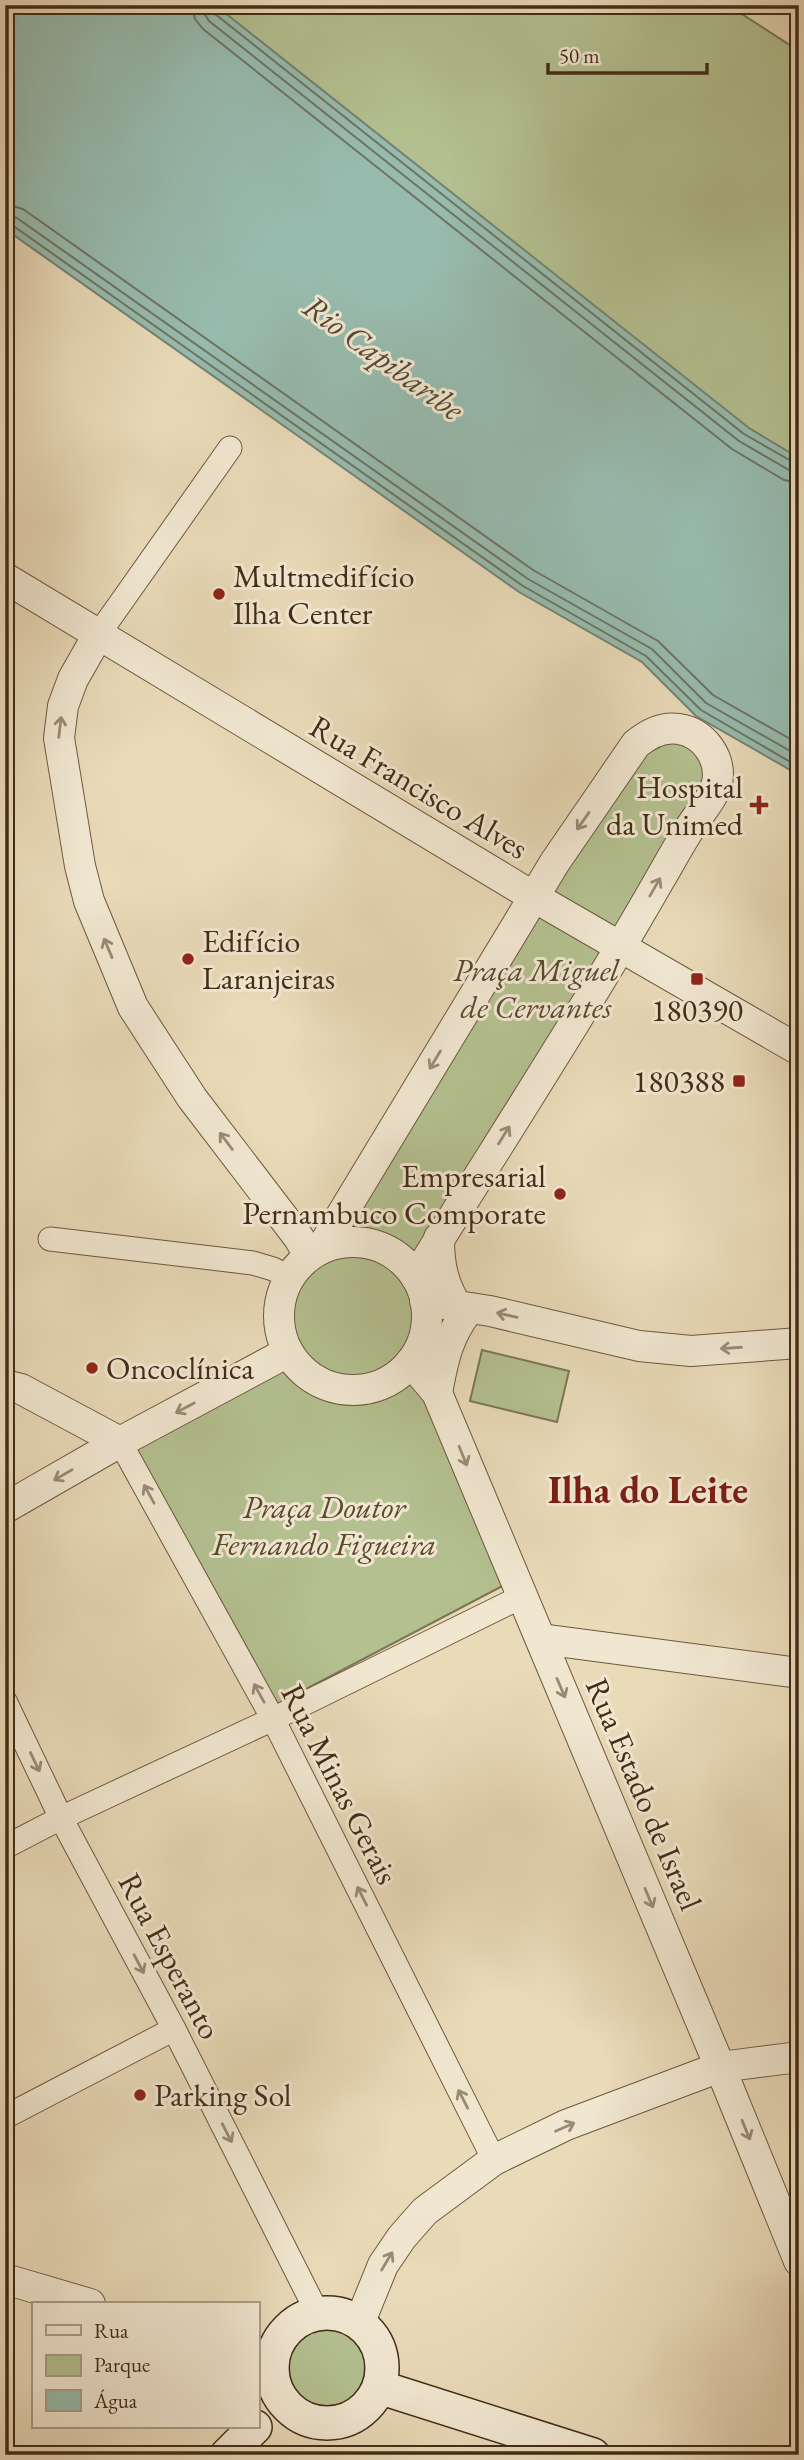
<svg xmlns="http://www.w3.org/2000/svg" width="804" height="2460" font-family="'EB Garamond',serif">
  <style>
    .green { fill: #b4c090; stroke: #7c7654; stroke-width: 2 }
    .water { fill: #97bbae; stroke: #758272; stroke-width: 2 }
    .lines { fill: none; stroke-linecap: round; stroke-linejoin: round }
    .shore { stroke: #6d7462; stroke-width: 2 }
    .minor-casing { stroke: #6c583f; stroke-width: 25 }
    .tertiary-casing { stroke: #6c583f; stroke-width: 32 }
    .secondary-casing { stroke: #432c17; stroke-width: 36 }
    .minor { stroke: #f1e7d1; stroke-width: 23 }
    .tertiary { stroke: #f1e7d1; stroke-width: 30 }
    .secondary { stroke: #f1e7d1; stroke-width: 33 }
    .oneway { stroke: #9a8a74 }
    .poi-dot { fill: #8f2418; stroke: #f1e7d1; stroke-width: 2.5 }
    .labels { text-anchor: middle; stroke-width: 6; stroke-linejoin: round; paint-order: stroke }
    .poi-label { font-size: 32px; fill: #432c17; stroke: #f1e7d1; text-anchor: start }
    .street-label { font-size: 32px; fill: #432c17; stroke: #f1e7d1 }
    .park-label { font-size: 32px; font-style: italic; fill: #5a4a2f; stroke: #f1e7d1 }
    .water-label { font-size: 33px; font-style: italic; fill: #544935; stroke: #f1e7d1 }
    .district-label { font-size: 38px; font-weight: bold; fill: #7a1f14; stroke: #f1e7d1 }
  </style>
  <rect width="100%" height="100%" fill="#e9dab8"/>
  <filter id="stains"><feTurbulence type="fractalNoise" baseFrequency=".00286" numOctaves="4"/><feColorMatrix values="0 0 0 0 .2 0 0 0 0 .09 0 0 0 0 .02 0 0 0 .5 -.17"/></filter>
  <radialGradient id="worn" r=".72"><stop offset=".6" stop-color="#630" stop-opacity="0"/><stop offset="1" stop-color="#630" stop-opacity=".3"/></radialGradient>
  <g class="green">
    <path d="M189 5H728L799 51V473Z"/>
    <path d="M690 739 712 773 621 938 542 894 635 748Z"/>
    <path d="M536 903 614 947 416 1269C387 1238 371 1239 331 1239Z"/>
    <circle cx="352" cy="1316" r="70"/>
    <path d="M482 1350 569 1371 557 1422 470 1401Z"/>
    <path d="M287 1356C292 1363 298 1372 305 1377 323 1392 357 1397 379 1389 391 1385 401 1375 410 1367L510 1582 270 1708 125 1444Z"/>
    <circle cx="326" cy="2366" r="43"/>
  </g>
  <path class="water" d="M5 5H215L749 428 799 458V775L696 716 642 662 519 592 5 229Z"/>
  <g class="lines">
    <g class="shore">
      <path d="M192 5 195 19 203 29 732 449 784 480 799 483"/>
      <path d="M203 5 204 13 209 21 739 441 789 470 799 472"/>
      <path d="M211 5 215 14 744 434 793 462 799 463"/>
      <path d="M5 204 23 209 533 570 658 641 713 695 799 744"/>
      <path d="M5 215 17 218 528 579 652 649 706 703 799 756"/>
      <path d="M5 224 12 225 523 586 646 656 701 710 799 767"/>
    </g>
    <defs>
      <g id="minor">
        <path d="M98 635 230 448"/>
        <path d="M50 1239 253 1263 273 1269 289 1277"/>
        <path d="M120 1442 273 1719 494 2160"/>
        <path d="M5 1701 61 1818 174 2029 318 2314"/>
        <path d="M5 1847 61 1818 273 1719 521 1597"/>
        <path d="M5 2117 174 2029"/>
      </g>
      <g id="tertiary">
        <path d="M5 578 534 897 799 1050"/>
        <path d="M98 635 73 679 63 706 59 738 80 866 89 901 133 1007 192 1098 299 1238 309 1256"/>
        <path d="M439 1238C439 1265 443 1285 458 1308"/>
        <circle cx="353" cy="1316" r="74"/>
        <path d="M321 1249 555 862 636 744C648 734 662 726 679 729 704 733 722 758 717 783 713 800 698 814 690 828 679 845 670 862 660 879 583 1014 498 1144 416 1277"/>
        <path d="M425 1301 490 1311 639 1346 691 1351 799 1343"/>
        <path d="M411 1362 437 1393 720 2067 799 2261"/>
        <path d="M5 1385 21 1389 120 1442"/>
        <path d="M437 1393C443 1360 448 1335 469 1309"/>
        <path d="M5 1508 120 1442 288 1352"/>
        <path d="M541 1639 799 1673"/>
        <path d="M5 2279 90 2304"/>
        <path d="M359 2324 383 2265 402 2237 425 2211 494 2160 566 2125 720 2067 799 2057"/>
        <path d="M257 2354 272 2359"/>
      </g>
      <g id="secondary">
        <circle cx="327" cy="2368" r="55"/>
        <path d="M379 2387 593 2455"/>
        <path d="M227 2455 255 2427"/>
      </g>
    </defs>
    <use href="#minor" class="minor-casing"/>
    <use href="#tertiary" class="tertiary-casing"/>
    <use href="#secondary" class="secondary-casing"/>
    <use href="#minor" class="minor"/>
    <use href="#tertiary" class="tertiary"/>
    <use href="#secondary" class="secondary"/>
  </g>
  <defs><path id="oneway-shaft" d="M-6 0H5M1.5-3L5.5 0L1.5 3" fill="none" stroke-width="1.6" stroke-linecap="round" stroke-linejoin="round" transform="scale(1.75)"/></defs>
  <g class="oneway">
    <use href="#oneway-shaft" transform="translate(60 727) rotate(-83)"/>
    <use href="#oneway-shaft" transform="translate(583 821) rotate(125)"/>
    <use href="#oneway-shaft" transform="translate(655 887) rotate(-60)"/>
    <use href="#oneway-shaft" transform="translate(108 948) rotate(-113)"/>
    <use href="#oneway-shaft" transform="translate(435 1060) rotate(121)"/>
    <use href="#oneway-shaft" transform="translate(504 1135) rotate(-58)"/>
    <use href="#oneway-shaft" transform="translate(226 1141) rotate(-127)"/>
    <use href="#oneway-shaft" transform="translate(507 1315) rotate(-167)"/>
    <use href="#oneway-shaft" transform="translate(731 1348) rotate(176)"/>
    <use href="#oneway-shaft" transform="translate(185 1408) rotate(152)"/>
    <use href="#oneway-shaft" transform="translate(463 1456) rotate(68)"/>
    <use href="#oneway-shaft" transform="translate(63 1475) rotate(150)"/>
    <use href="#oneway-shaft" transform="translate(149 1494) rotate(-119)"/>
    <use href="#oneway-shaft" transform="translate(561 1688) rotate(67)"/>
    <use href="#oneway-shaft" transform="translate(259 1693) rotate(-119)"/>
    <use href="#oneway-shaft" transform="translate(35 1762) rotate(64)"/>
    <use href="#oneway-shaft" transform="translate(362 1896) rotate(-117)"/>
    <use href="#oneway-shaft" transform="translate(649 1898) rotate(67)"/>
    <use href="#oneway-shaft" transform="translate(139 1964) rotate(62)"/>
    <use href="#oneway-shaft" transform="translate(463 2099) rotate(-117)"/>
    <use href="#oneway-shaft" transform="translate(565 2127) rotate(-24)"/>
    <use href="#oneway-shaft" transform="translate(746 2130) rotate(68)"/>
    <use href="#oneway-shaft" transform="translate(227 2133) rotate(63)"/>
    <use href="#oneway-shaft" transform="translate(387 2261) rotate(-59)"/>
  </g>
  <g class="poi-dot">
    <circle cx="219" cy="594" r="7"/>
    <path d="M755.5 794.5h7v7h7v7h-7v7h-7v-7h-7v-7h7z"/>
    <circle cx="188" cy="959" r="7"/>
    <rect x="690" y="972" width="14" height="14" rx="3.5"/>
    <rect x="732" y="1074" width="14" height="14" rx="3.5"/>
    <circle cx="560" cy="1194" r="7"/>
    <circle cx="92" cy="1368" r="7"/>
    <circle cx="140" cy="2095" r="7"/>
  </g>
  <g class="labels">
    <g class="poi-label">
      <text x="233" y="587">Multmedifício<tspan x="233" dy="37">Ilha Center</tspan></text>
      <text x="743" y="798" text-anchor="end">Hospital<tspan x="743" dy="37">da Unimed</tspan></text>
      <text x="202" y="952">Edifício<tspan x="202" dy="37">Laranjeiras</tspan></text>
      <text x="697" y="1021" text-anchor="middle">180390</text>
      <text x="725" y="1092" text-anchor="end">180388</text>
      <text x="546" y="1187" text-anchor="end">Empresarial<tspan x="546" dy="37">Pernambuco Comporate</tspan></text>
      <text x="106" y="1379">Oncoclínica</text>
      <text x="154" y="2106">Parking Sol</text>
    </g>
    <g class="street-label">
      <text transform="translate(419 787) rotate(31)" y="11">Rua Francisco Alves</text>
      <text transform="translate(340 1784) rotate(63)" y="11">Rua Minas Gerais</text>
      <text transform="translate(644 1794) rotate(67)" y="11">Rua Estado de Israel</text>
      <text transform="translate(170 1956) rotate(62)" y="11">Rua Esperanto</text>
    </g>
    <g class="park-label">
      <text x="536" y="981">Praça Miguel<tspan x="536" dy="37">de Cervantes</tspan></text>
      <text x="324" y="1518">Praça Doutor<tspan x="324" dy="37">Fernando Figueira</tspan></text>
    </g>
    <g class="water-label">
      <text transform="translate(384 357) rotate(36)" y="12">Rio Capibaribe</text>
    </g>
    <g class="district-label">
      <text x="648" y="1503">Ilha do Leite</text>
    </g>
  </g>
  <rect width="804" height="2460" fill="none" stroke="#e9dab8" stroke-width="28"/>
  <rect x="7" y="7" width="790" height="2446" fill="none" stroke="#432c17" stroke-width="3.5"/>
  <rect x="14" y="14" width="776" height="2432" fill="none" stroke="#432c17" stroke-width="2"/>
  <rect x="32" y="2302" width="228" height="126" fill="#f1e7d1" stroke="#ab9c87" stroke-width="2"/>
  <rect x="46" y="2325" width="35" height="10" fill="#f1e7d1" stroke="#ab9c87" stroke-width="2"/>
  <text x="94" y="2338" font-size="21" fill="#432c17">Rua</text>
  <rect x="46" y="2355" width="35" height="21" fill="#b4c090" stroke="#ab9c87" stroke-width="2"/>
  <text x="94" y="2372" font-size="21" fill="#432c17">Parque</text>
  <rect x="46" y="2390" width="35" height="21" fill="#97bbae" stroke="#ab9c87" stroke-width="2"/>
  <text x="94" y="2408" font-size="21" fill="#432c17">Água</text>
  <path d="M548 63v10h159v-10" fill="none" stroke="#432c17" stroke-width="3.5"/>
  <text x="559" y="63" font-size="21" fill="#432c17" stroke="#f1e7d1" stroke-width="5" paint-order="stroke">50 m</text>
  <rect width="100%" height="100%" filter="url(#stains)"/>
  <rect width="100%" height="100%" fill="url(#worn)"/>
</svg>
